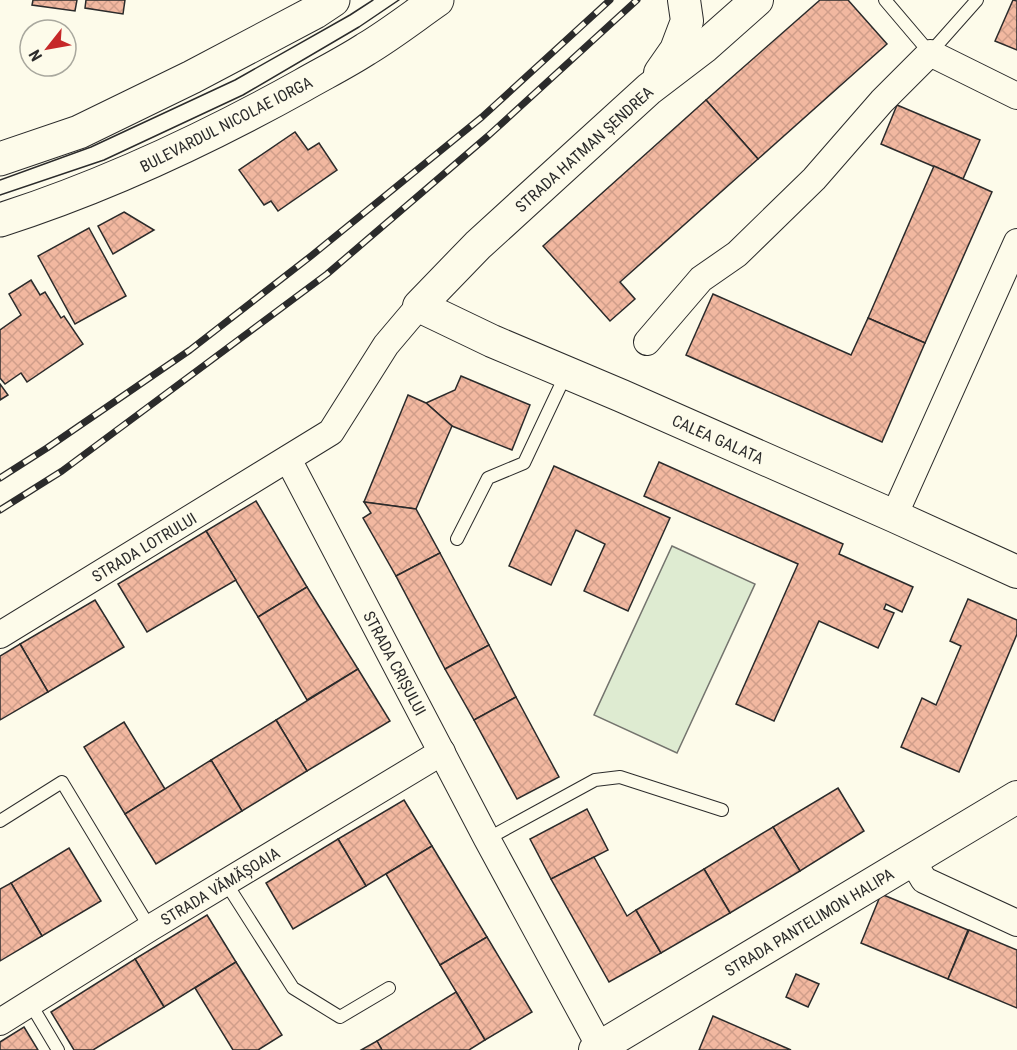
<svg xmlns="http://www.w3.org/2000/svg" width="1017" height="1050" font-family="'Roboto Condensed',sans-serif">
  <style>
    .green { fill: #deebd1; stroke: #74746e; stroke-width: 1.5 }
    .building { fill: url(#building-cross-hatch); stroke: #2b2b2b; stroke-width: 1.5 }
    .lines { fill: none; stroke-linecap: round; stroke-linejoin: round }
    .service-casing { stroke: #2b2b2b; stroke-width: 14 }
    .minor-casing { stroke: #2b2b2b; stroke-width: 28 }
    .tertiary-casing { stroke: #2b2b2b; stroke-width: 34 }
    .primary-casing { stroke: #2b2b2b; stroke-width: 35 }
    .service { stroke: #fdfbea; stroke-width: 12 }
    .minor { stroke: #fdfbea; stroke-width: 26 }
    .tertiary { stroke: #fdfbea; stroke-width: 32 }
    .primary { stroke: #fdfbea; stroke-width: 33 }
    .tram { stroke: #2b2b2b; stroke-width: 1.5 }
    .rail-casing { stroke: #2b2b2b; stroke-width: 7 }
    .rail { stroke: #fdfbea; stroke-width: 4.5; stroke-dasharray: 14; stroke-linecap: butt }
    .labels { text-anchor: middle; stroke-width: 4.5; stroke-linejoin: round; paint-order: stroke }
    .street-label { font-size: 16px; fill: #2b2b2b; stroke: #fdfbea }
  </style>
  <defs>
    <pattern id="building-cross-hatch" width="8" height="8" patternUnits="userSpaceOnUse" patternTransform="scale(1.5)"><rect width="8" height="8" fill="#f2b8a0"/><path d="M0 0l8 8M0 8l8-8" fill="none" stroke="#d09e8a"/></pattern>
  </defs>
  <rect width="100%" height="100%" fill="#fdfbea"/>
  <path class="green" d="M672 546 755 584 677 753 594 715Z"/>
  <g class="building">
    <path d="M33 0H77L75 11 32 5Z"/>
    <path d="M86 0H125L123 14 85 8Z"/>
    <path d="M820 0H848L887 44 758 159 706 100Z"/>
    <path d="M1013 0 1017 1V50L995 41Z"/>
    <path d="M706 100 758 159 620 282 635 299 610 321 543 246Z"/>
    <path d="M897 105 980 140 963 179 881 144Z"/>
    <path d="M295 132 308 150 319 143 337 170 278 211 271 201 264 205 239 170Z"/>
    <path d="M934 166 992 192 925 343 868 318Z"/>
    <path d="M124 212 154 230 113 254 98 226Z"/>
    <path d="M89 228 126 296 75 324 38 256Z"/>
    <path d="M31 280 40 295 45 292 61 318 64 316 83 344 27 382 21 373 5 384 0 378V330L21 315 9 294Z"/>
    <path d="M713 294 851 355 868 318 925 343 882 442 686 355Z"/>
    <path d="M461 376 530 405 512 450 452 426 426 403 455 390Z"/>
    <path d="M0 384 8 395 0 400Z"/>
    <path d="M408 395 426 403 452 426 416 509 364 502Z"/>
    <path d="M659 462 843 544 839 554 913 587 902 612 886 604 884 609 894 613 878 648 819 621 774 721 736 704 798 564 644 496Z"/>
    <path d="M554 466 670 518 628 611 584 591 605 544 576 530 551 585 509 566Z"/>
    <path d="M256 501 307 587 258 617 206 531Z"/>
    <path d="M364 502 416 509 440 553 396 576 363 518 371 513Z"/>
    <path d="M206 531 236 580 147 632 118 584Z"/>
    <path d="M440 553 489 645 445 669 396 576Z"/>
    <path d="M307 587 358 669 307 700 258 617Z"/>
    <path d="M968 599 1017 620V634L959 772 901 747 922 698 936 705 961 646 950 641Z"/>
    <path d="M95 600 124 647 48 692 20 644Z"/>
    <path d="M20 644 48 692 0 720V656Z"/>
    <path d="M489 645 516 697 474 720 445 669Z"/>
    <path d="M358 669 390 721 307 771 276 720Z"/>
    <path d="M516 697 559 777 517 799 474 720Z"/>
    <path d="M276 720 307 771 242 811 211 760Z"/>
    <path d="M124 722 165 789 125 814 84 747Z"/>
    <path d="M211 760 242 811 156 864 125 814Z"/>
    <path d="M838 788 864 831 800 871 773 827Z"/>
    <path d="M404 800 432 846 366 886 338 839Z"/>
    <path d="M587 809 608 850 551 879 530 839Z"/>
    <path d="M773 827 800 871 730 913 704 869Z"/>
    <path d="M338 839 366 886 293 929 266 883Z"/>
    <path d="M432 846 487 937 440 965 386 874Z"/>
    <path d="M69 848 101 901 42 936 11 883Z"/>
    <path d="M594 857 627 916 636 910 661 953 609 982 551 879Z"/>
    <path d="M704 869 730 913 661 953 636 910Z"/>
    <path d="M11 883 42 936 0 961V889Z"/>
    <path d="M881 894 968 930 948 979 861 943Z"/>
    <path d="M207 915 236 962 164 1007 135 959Z"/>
    <path d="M969 930 1017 950V1008L948 979Z"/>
    <path d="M487 937 532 1012 485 1040 440 965Z"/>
    <path d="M135 959 164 1007 93 1050H74L51 1012Z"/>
    <path d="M236 962 282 1035 258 1050H233L195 988Z"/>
    <path d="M796 974 819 984 808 1007 786 997Z"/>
    <path d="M456 992 485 1040 469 1050H382L377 1041Z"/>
    <path d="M713 1016 791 1050H699Z"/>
    <path d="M24 1027 38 1050H0V1042Z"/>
    <path d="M377 1041 382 1050H361Z"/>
  </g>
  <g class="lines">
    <defs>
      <g id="service">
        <path d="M885 0 930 53 977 0"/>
        <path d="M457 539 488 478 524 463 566 374"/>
        <path d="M0 821 62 782 150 928"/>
        <path d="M487 839 595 780 620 777 722 810"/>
        <path d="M226 883 293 988 340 1017 389 988"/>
        <path d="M30 1003 58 1050"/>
      </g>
      <g id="minor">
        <path d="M647 342 701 279 737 254 814 179 882 101 930 53 1017 96"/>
        <path d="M288 459 487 839 600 1047 608 1050"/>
        <path d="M894 516 1017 242"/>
        <path d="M0 635 331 432 386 345 419 306"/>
        <path d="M912 860 924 880 1017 923"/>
        <path d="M0 1022 150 928 442 752"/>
      </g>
      <g id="tertiary">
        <path d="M757 0 704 47 649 89 478 245 419 306 492 341 622 396 894 516 1017 572"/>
        <path d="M660 73 676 50 687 21 684 0"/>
        <path d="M595 1050 1017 797"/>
      </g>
      <g id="primary">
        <path d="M0 159 79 132 192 77 315 12 333 0"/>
        <path d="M0 220C106 186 206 139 303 85 324 73 346 62 366 49 391 34 414 16 437 0"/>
      </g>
    </defs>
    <use href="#service" class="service-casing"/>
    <use href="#minor" class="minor-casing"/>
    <use href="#tertiary" class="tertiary-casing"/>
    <use href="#primary" class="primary-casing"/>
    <use href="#service" class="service"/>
    <use href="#minor" class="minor"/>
    <use href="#tertiary" class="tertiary"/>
    <use href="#primary" class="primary"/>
    <g class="tram">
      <path d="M0 180 91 147 235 80 350 15 373 0"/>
      <path d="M0 195 104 160 243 95 359 27 399 0"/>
    </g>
    <defs>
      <g id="rail">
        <path d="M0 478 47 448 190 350 311 256 482 117 610 0"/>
        <path d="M0 510 62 471 327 274 488 136 637 0"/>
      </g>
    </defs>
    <use href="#rail" class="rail-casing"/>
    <use href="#rail" class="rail"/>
  </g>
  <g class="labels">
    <g class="street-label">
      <text transform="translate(226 124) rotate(-27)" y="6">BULEVARDUL NICOLAE IORGA</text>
      <text transform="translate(584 149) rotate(-42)" y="6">STRADA HATMAN ȘENDREA</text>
      <text transform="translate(718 439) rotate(24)" y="6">CALEA GALATA</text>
      <text transform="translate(144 547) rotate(-31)" y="6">STRADA LOTRULUI</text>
      <text transform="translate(395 663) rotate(62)" y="6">STRADA CRIȘULUI</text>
      <text transform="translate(220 886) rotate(-31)" y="6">STRADA VĂMĂȘOAIA</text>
      <text transform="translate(809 922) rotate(-31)" y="6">STRADA PANTELIMON HALIPA</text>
    </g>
  </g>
  <g transform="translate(48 48) rotate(239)"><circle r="28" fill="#fdfbea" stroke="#a9a89e" stroke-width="1.5"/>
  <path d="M0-4.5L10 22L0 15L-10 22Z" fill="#c62828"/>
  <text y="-9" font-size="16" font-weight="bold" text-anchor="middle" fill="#2b2b2b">N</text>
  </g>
</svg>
